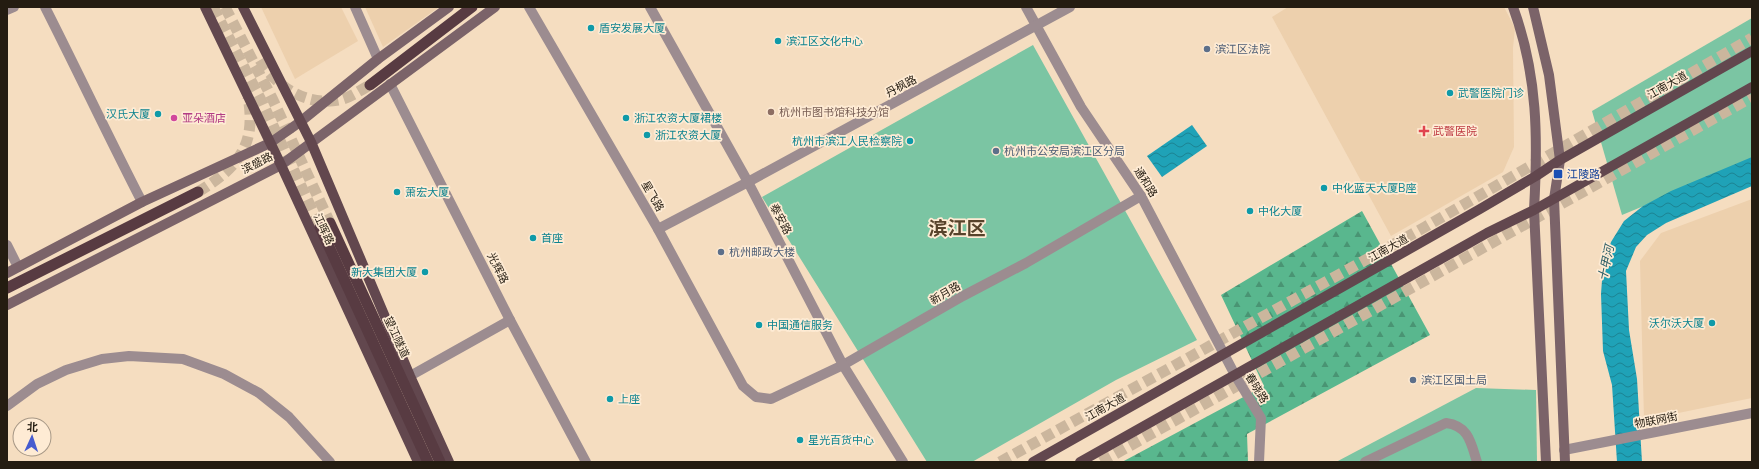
<svg xmlns="http://www.w3.org/2000/svg" width="1759" height="469" font-family="'Nunito Sans','Noto Sans SC',sans-serif">
  <style>
    .built { fill: #edd0ad }
    .green { fill: #7bc5a3 }
    .forest { fill: url(#forest-firs) }
    .water { fill: url(#water-waves) }
    .lines { fill: none; stroke-linecap: round; stroke-linejoin: round }
    .trunk-tunnel { stroke: #cbb69d; stroke-width: 11; stroke-dasharray: 11 5.5; stroke-linecap: butt }
    .minor { stroke: #9c8c90; stroke-width: 10 }
    .tertiary { stroke: #9c8c90; stroke-width: 10 }
    .secondary { stroke: #7b6369; stroke-width: 10 }
    .primary { stroke: #62474e; stroke-width: 10 }
    .trunk { stroke: #583b42; stroke-width: 11 }
    .culture-dot { fill: #0f9aa8; stroke: #feebd4; stroke-width: 1.5 }
    .service-dot { fill: #5c6f8a; stroke: #feebd4; stroke-width: 1.5 }
    .education-dot { fill: #8d6e63; stroke: #feebd4; stroke-width: 1.5 }
    .hotel-dot { fill: #d1479c; stroke: #feebd4; stroke-width: 1.5 }
    .health-dot { fill: #e0444e; stroke: #feebd4; stroke-width: 1.5 }
    .transit-dot { fill: #1a4fb4; stroke: #feebd4; stroke-width: 1.5 }
    .labels { text-anchor: middle; stroke-width: 3.5; stroke-linejoin: round; paint-order: stroke }
    .culture-label { font-size: 11px; fill: #0d838f; stroke: #feebd4; text-anchor: start }
    .service-label { font-size: 11px; fill: #4e5e75; stroke: #feebd4; text-anchor: start }
    .street-label { font-size: 11px; fill: #241c11; stroke: #feebd4 }
    .education-label { font-size: 11px; fill: #785e54; stroke: #feebd4; text-anchor: start }
    .hotel-label { font-size: 11px; fill: #b23c85; stroke: #feebd4; text-anchor: start }
    .health-label { font-size: 11px; fill: #be3a42; stroke: #feebd4; text-anchor: start }
    .transit-label { font-size: 11px; fill: #164399; stroke: #feebd4; text-anchor: start }
    .water-label { font-size: 12px; font-style: italic; fill: #2b5d66; stroke: #feebd4 }
    .town-label { font-size: 19px; font-weight: bold; fill: #57432b; stroke: #feebd4 }
  </style>
  <defs>
    <pattern id="forest-firs" width="22" height="20" patternUnits="userSpaceOnUse"><rect width="22" height="20" fill="#59b78e"/><path d="M5 1l3.5 6h-7zM16 11l3.5 6h-7z" fill="#499473"/></pattern>
    <pattern id="water-waves" width="16" height="10" patternUnits="userSpaceOnUse"><rect width="16" height="10" fill="#1fa2b7"/><path d="M0 5q4-4 8 0t8 0" fill="none" stroke="#1b8393"/></pattern>
  </defs>
  <rect width="100%" height="100%" fill="#f5ddc0"/>
  <g class="built">
    <path d="M261 7H341L358 41 295 79Z"/>
    <path d="M365 7H439L383 47Z"/>
    <path d="M1288 7H1504L1515 28 1513 48 1514 147 1503 172 1391 236 1272 17Z"/>
    <path d="M1752 199V398L1644 420 1640 261 1661 233Z"/>
  </g>
  <g class="green">
    <path d="M1752 18V161L1622 215 1592 111Z"/>
    <path d="M1033 45 1197 340 1116 380 972 462H927L762 197Z"/>
    <path d="M1476 388 1536 390 1537 462H1336Z"/>
  </g>
  <path class="forest" d="M1362 211 1430 335 1247 434 1248 462H1122L1264 386 1221 295Z"/>
  <g class="water">
    <path d="M1192 125 1207 146 1162 177 1147 156Z"/>
    <path d="M1752 157V186L1666 223 1647 235 1636 247 1626 271 1629 330 1637 379 1642 462H1617L1612 385 1603 351 1601 294 1603 267 1611 242 1624 221 1643 206 1671 191Z"/>
  </g>
  <g class="lines">
    <g class="trunk-tunnel">
      <path d="M213 7 263 104 320 227"/>
      <path d="M225 7 272 98 330 223"/>
      <path d="M260 60C277 88 309 108 343 99 352 96 361 90 370 85"/>
      <path d="M198 192C237 168 257 146 248 97"/>
      <path d="M1000 462 1425 227 1752 38"/>
      <path d="M1101 462 1752 97"/>
    </g>
    <g class="minor">
      <path d="M45 7C78 72 109 138 142 202"/>
      <path d="M355 7 378 59"/>
      <path d="M529 7 658 229 743 386 756 397 771 399 843 365 963 296 1026 263 1141 196"/>
      <path d="M7 10 14 7"/>
      <path d="M390 84 510 320 586 462"/>
      <path d="M7 245 18 267"/>
      <path d="M410 376 510 320"/>
      <path d="M7 406 37 384 66 370 102 359 129 356 183 359 224 374 259 393 289 417 330 462"/>
      <path d="M1365 462 1446 423C1469 426 1471 443 1477 462"/>
    </g>
    <g class="tertiary">
      <path d="M650 7 748 182 843 365 903 462"/>
      <path d="M1026 7 1081 107 1141 196 1235 375 1261 418 1259 462"/>
      <path d="M658 229 748 182 1070 7"/>
      <path d="M1564 450 1752 413"/>
    </g>
    <g class="secondary">
      <path d="M1513 7C1538 75 1538 139 1534 210L1546 462"/>
      <path d="M1533 7 1549 75 1560 160 1554 199 1565 462"/>
      <path d="M7 273 142 202 270 143 300 122 378 59 449 7"/>
      <path d="M7 305 281 165 495 7"/>
    </g>
    <g class="primary">
      <path d="M205 7 281 165 418 462"/>
      <path d="M243 7 311 142 410 376 449 462"/>
      <path d="M1033 462 1480 209 1536 176 1560 160 1752 51"/>
      <path d="M1080 462 1487 233 1534 210 1752 87"/>
    </g>
    <g class="trunk">
      <path d="M370 85 472 7"/>
      <path d="M330 223 440 462"/>
      <path d="M320 227 428 462"/>
      <path d="M7 288 198 192"/>
    </g>
  </g>
  <g class="culture-dot">
    <circle cx="591" cy="28" r="4"/>
    <circle cx="778" cy="41" r="4"/>
    <circle cx="1450" cy="93" r="4"/>
    <circle cx="158" cy="114" r="4"/>
    <circle cx="626" cy="118" r="4"/>
    <circle cx="647" cy="135" r="4"/>
    <circle cx="910" cy="141" r="4"/>
    <circle cx="1324" cy="188" r="4"/>
    <circle cx="397" cy="192" r="4"/>
    <circle cx="1250" cy="211" r="4"/>
    <circle cx="533" cy="238" r="4"/>
    <circle cx="425" cy="272" r="4"/>
    <circle cx="1712" cy="323" r="4"/>
    <circle cx="759" cy="325" r="4"/>
    <circle cx="610" cy="399" r="4"/>
    <circle cx="800" cy="440" r="4"/>
  </g>
  <g class="service-dot">
    <circle cx="1207" cy="49" r="4"/>
    <circle cx="996" cy="151" r="4"/>
    <circle cx="721" cy="252" r="4"/>
    <circle cx="1413" cy="380" r="4"/>
  </g>
  <circle class="education-dot" cx="771" cy="112" r="4"/>
  <circle class="hotel-dot" cx="174" cy="118" r="4"/>
  <path class="health-dot" d="M1422 125h4v4h4v4h-4v4h-4v-4h-4v-4h4z"/>
  <rect class="transit-dot" x="1553" y="169" width="10" height="10" rx="2"/>
  <g class="labels">
    <g class="culture-label">
      <text x="599" y="32">盾安发展大厦</text>
      <text x="786" y="45">滨江区文化中心</text>
      <text x="1458" y="97">武警医院门诊</text>
      <text x="150" y="118" text-anchor="end">汉氏大厦</text>
      <text x="634" y="122">浙江农资大厦裙楼</text>
      <text x="655" y="139">浙江农资大厦</text>
      <text x="902" y="145" text-anchor="end">杭州市滨江人民检察院</text>
      <text x="1332" y="192">中化蓝天大厦B座</text>
      <text x="405" y="196">萧宏大厦</text>
      <text x="1258" y="215">中化大厦</text>
      <text x="541" y="242">首座</text>
      <text x="417" y="276" text-anchor="end">新大集团大厦</text>
      <text x="1704" y="327" text-anchor="end">沃尔沃大厦</text>
      <text x="767" y="329">中国通信服务</text>
      <text x="618" y="403">上座</text>
      <text x="808" y="444">星光百货中心</text>
    </g>
    <g class="service-label">
      <text x="1215" y="53">滨江区法院</text>
      <text x="1004" y="155">杭州市公安局滨江区分局</text>
      <text x="729" y="256">杭州邮政大楼</text>
      <text x="1421" y="384">滨江区国土局</text>
    </g>
    <g class="street-label">
      <text transform="translate(1667 85) rotate(-29)" y="4">江南大道</text>
      <text transform="translate(901 86) rotate(-28)" y="4">丹枫路</text>
      <text transform="translate(257 163) rotate(-27)" y="4">滨盛路</text>
      <text transform="translate(1146 182) rotate(58)" y="4">通和路</text>
      <text transform="translate(653 196) rotate(60)" y="4">星飞路</text>
      <text transform="translate(781 219) rotate(62)" y="4">泰安路</text>
      <text transform="translate(324 229) rotate(65)" y="4">江晖路</text>
      <text transform="translate(1388 248) rotate(-29)" y="4">江南大道</text>
      <text transform="translate(498 268) rotate(63)" y="4">光辉路</text>
      <text transform="translate(945 293) rotate(-30)" y="4">新月路</text>
      <text transform="translate(397 337) rotate(65)" y="4">望江隧道</text>
      <text transform="translate(1257 388) rotate(59)" y="4">春晓路</text>
      <text transform="translate(1105 407) rotate(-29)" y="4">江南大道</text>
      <text transform="translate(1656 420) rotate(-11)" y="4">物联网街</text>
    </g>
    <g class="education-label">
      <text x="779" y="116">杭州市图书馆科技分馆</text>
    </g>
    <g class="hotel-label">
      <text x="182" y="122">亚朵酒店</text>
    </g>
    <g class="health-label">
      <text x="1433" y="135">武警医院</text>
    </g>
    <g class="transit-label">
      <text x="1567" y="178">江陵路</text>
    </g>
    <g class="water-label">
      <text transform="translate(1606 263) rotate(-78)" y="4">十甲河</text>
    </g>
    <g class="town-label">
      <text x="957" y="235">滨江区</text>
    </g>
  </g>
  <rect width="1759" height="469" fill="none" stroke="#241c11" stroke-width="16"/>
  <g transform="translate(32 437) rotate(3)"><circle r="19" fill="#feebd4" stroke="#a79886"/>
  <path d="M0-3L7 15L0 10L-7 15Z" fill="#465bcf"/>
  <text y="-6" font-size="11" font-weight="bold" text-anchor="middle" fill="#241c11">北</text>
  </g>
</svg>
